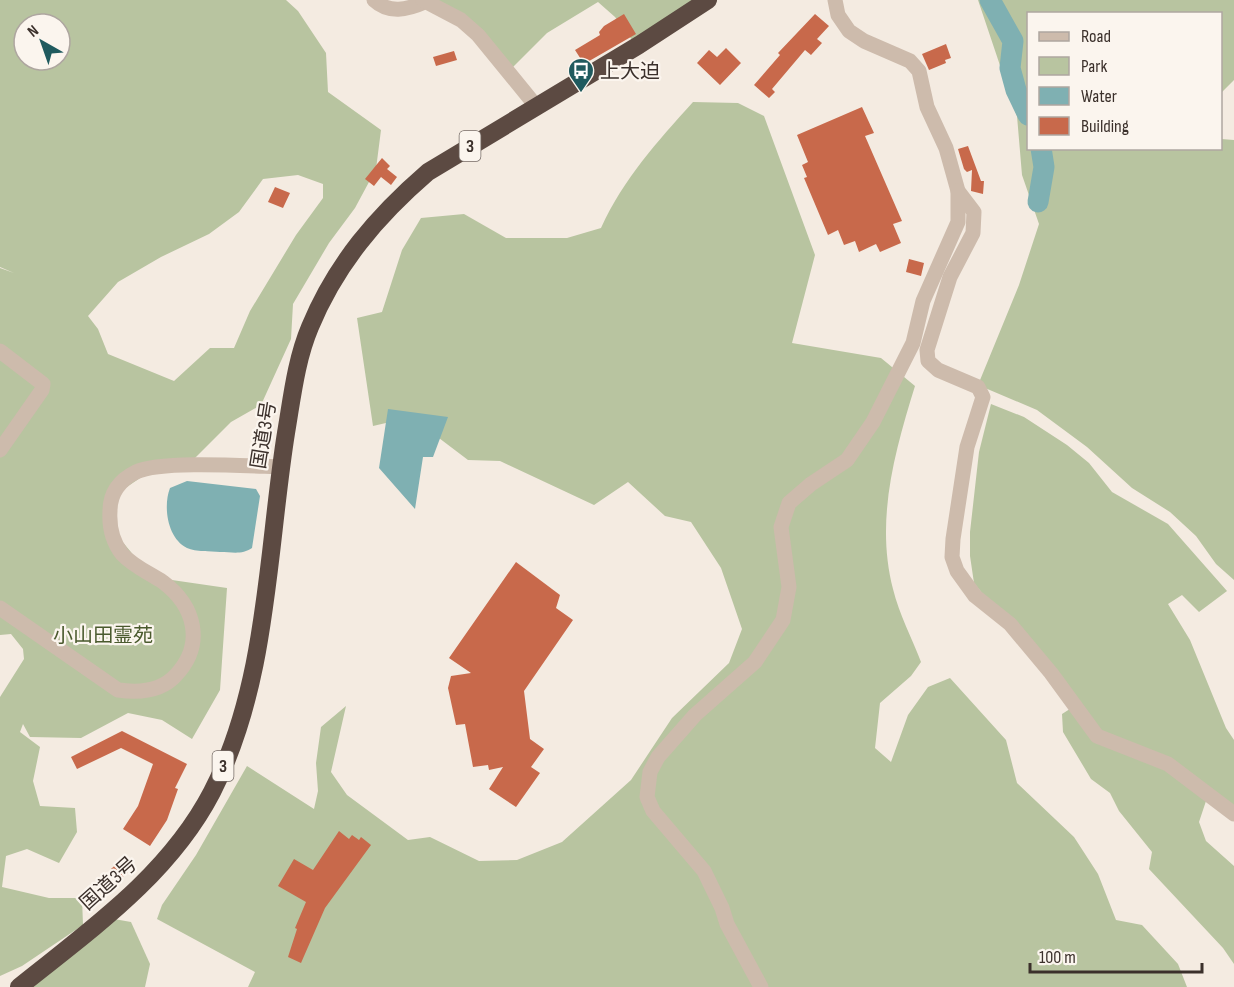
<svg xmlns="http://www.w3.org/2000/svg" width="1234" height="987" font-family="'Sofia Sans Condensed','Noto Sans JP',sans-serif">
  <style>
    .green { fill: #b8c4a0; fill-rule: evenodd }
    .water { fill: #7fb0b2 }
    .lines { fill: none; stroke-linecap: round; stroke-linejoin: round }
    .river { stroke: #7fb0b2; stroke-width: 21 }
    .building { fill: #c8694b }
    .minor { stroke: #cdbbac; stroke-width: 15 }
    .highway { stroke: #5c4a42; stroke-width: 18 }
    .labels { text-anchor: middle; stroke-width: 4.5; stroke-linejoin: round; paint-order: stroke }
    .shield { fill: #fbf5ee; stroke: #756b66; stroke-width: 1.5 }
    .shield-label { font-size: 18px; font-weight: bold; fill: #3b302b }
    .poi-label { font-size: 20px; fill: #3b302b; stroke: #fbf5ee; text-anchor: start }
    .street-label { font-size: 20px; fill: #3b302b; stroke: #fbf5ee }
    .park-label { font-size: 20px; fill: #4a5a2e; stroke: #fbf5ee }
  </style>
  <rect width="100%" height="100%" fill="#f4ebe1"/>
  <g class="green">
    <path d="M0 0H286L298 11 326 53 328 92 381 130 376 169 355 208 329 243 293 304 291 339 261 405 231 422 184 469 143 476 121 491 116 504V524L121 540 135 557 165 579 227 588 220 690 192 739 162 720 128 713 81 738 30 737 23 724 20 732 40 747 33 781 40 806 75 808 77 832 59 863 27 849 6 856 2 887 49 898H82L83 925 22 966 0 976V697L24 659 23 649 11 634 0 635V268L14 273 0 267ZM24 24H60V60H24ZM298 175 323 184V198L296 235 250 311 234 348H210L174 381 108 354 98 329 88 316 118 282 161 257 209 234 239 212 263 179Z"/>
    <path d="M435 0H696L632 40 615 17 598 2 547 33 513 67Z"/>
    <path d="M978 0H1234V80L1221 93 1220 14H1028V148H1220L1221 139 1234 140V580L1216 564 1196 536 1170 512 1132 488 1087 447 1037 410 978 385 1019 285 1039 224 1022 175 1017 116Z"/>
    <path d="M693 102 738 103 764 116 815 255 792 343 881 358 915 386C895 451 875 520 893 589 899 614 912 638 921 662L911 676 880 703 875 748 891 762 908 715 928 687 950 678 1006 740 1017 783 1074 837 1098 874 1116 920 1142 925 1178 964 1187 987H248L255 972 157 919 162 905 196 855 247 766 314 809 318 791 316 763 321 727 346 706 331 772 347 795 408 840 430 837 479 861 517 860 562 842 631 780 672 718 729 663 742 629 721 568 691 522 665 516 628 482 594 505 500 461 468 460 435 435 403 419 373 426 357 318 382 312 402 250 421 218 464 214 506 238H567L601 228C624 178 657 142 693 102Z"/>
    <path d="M991 404 1024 417 1067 445 1089 463 1112 492 1168 524 1227 591 1199 612 1182 595 1168 604 1190 640 1226 728 1234 740V819L1206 801 1199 822 1206 841 1234 866V964L1223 948 1149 869 1152 852 1119 811 1110 793 1091 779 1063 732 1062 714 1073 707 974 583 970 556V532L979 452Z"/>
    <path d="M114 919 131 922 150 964 145 987H29Z"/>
  </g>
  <g class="water">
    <path d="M388 409 448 417 433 457H423L415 509 379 468Z"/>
    <path d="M187 481 256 489 260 496 252 548C242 555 232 552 220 552 210 551 196 552 187 548 167 538 163 506 170 488Z"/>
  </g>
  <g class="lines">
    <g class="river">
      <path d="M990 0 1013 41 1010 68 1016 90 1028 115"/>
      <path d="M1038 202 1044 167 1041 148"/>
    </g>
  </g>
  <g class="building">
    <path d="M624 14 636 34 584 64 575 50 600 35 599 32 604 26Z"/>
    <path d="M815 14 829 26 817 39 822 43 811 55 805 50 772 89 775 92 769 98 754 85 780 55 778 53Z"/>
    <path d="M946 44 951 58 945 60 946 63 929 70 922 54Z"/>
    <path d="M726 48 741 63 720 85 697 63 709 50 717 57Z"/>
    <path d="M454 51 457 60 436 66 433 57Z"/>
    <path d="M862 107 874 133 865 136 902 221 893 224 901 243 880 252 876 244 859 252 855 241 844 245 838 230 828 235 804 178 807 177 802 165 808 162 797 135Z"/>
    <path d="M968 146 981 181H984L983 194 971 191 972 170 967 172 964 169 958 149Z"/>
    <path d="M382 158 390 166 387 169 397 177 391 185 381 177 374 186 365 179Z"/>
    <path d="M275 187 290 193 283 208 268 202Z"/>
    <path d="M909 259 924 263 921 276 906 272Z"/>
    <path d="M516 562 560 595 556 608 573 620 524 691 530 739 544 749 531 767 540 773 516 807 489 789 503 767 489 770 488 765 473 767 465 724 456 725 448 688 451 676 471 673 449 658Z"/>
    <path d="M122 731 187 764 175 788 178 789 167 820 150 846 123 829 138 806 153 764 121 748 77 769 71 757Z"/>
    <path d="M339 831 349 839 352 835 359 840 361 837 371 845 325 908 301 963 288 957 297 929 295 928 306 902 278 886 294 859 313 870Z"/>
    <path d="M120 861 129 872 120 879 111 869Z"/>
  </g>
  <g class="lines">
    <g class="minor">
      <path d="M374 0C389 14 407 10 425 2"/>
      <path d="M423 0 461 20 478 35 536 106"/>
      <path d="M835 0 838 15 849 31 864 41 910 61 919 71 927 107 946 148 958 191 974 212 973 233 950 277 927 350 928 361 938 370 978 387 983 397 967 447 953 539 952 557 957 571 975 596 1010 624 1051 673 1097 736 1168 764 1234 814"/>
      <path d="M0 351 43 384 42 390 0 450"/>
      <path d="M0 608 118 690C139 693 161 692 176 675 205 644 195 606 163 582 149 573 133 566 122 554 112 541 109 527 110 511 110 493 120 480 136 472 160 460 250 466 281 467"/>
      <path d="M761 987 727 924 722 908 704 871 653 811 647 797 650 772 658 757 695 715 755 662 783 620 789 587 781 527 789 503 811 484 847 460 873 422 913 343 923 301 958 222V191"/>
    </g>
    <path class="highway" d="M19 987C90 930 169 875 212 792 268 683 267 552 286 433 292 398 296 360 310 327 336 264 377 216 428 172L639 45 708 0"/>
  </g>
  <defs>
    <symbol id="bus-pin" viewBox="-11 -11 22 30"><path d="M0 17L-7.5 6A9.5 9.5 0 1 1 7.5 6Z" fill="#1f5a5e" stroke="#fbf5ee"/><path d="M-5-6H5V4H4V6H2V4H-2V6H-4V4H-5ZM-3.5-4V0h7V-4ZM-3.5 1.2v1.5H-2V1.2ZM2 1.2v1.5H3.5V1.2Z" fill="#fff"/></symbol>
  </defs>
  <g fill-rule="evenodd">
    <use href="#bus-pin" x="566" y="56" width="30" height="40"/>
  </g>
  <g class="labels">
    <g class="shield">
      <rect x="459.5" y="131" width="21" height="30" rx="4.5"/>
      <rect x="212.5" y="751" width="21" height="30" rx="4.5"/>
    </g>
    <g class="shield-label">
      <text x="470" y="152">3</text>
      <text x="223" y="772">3</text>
    </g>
    <g class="poi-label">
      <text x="600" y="78">上大迫</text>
    </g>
    <g class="street-label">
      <text transform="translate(263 435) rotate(-81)" y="7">国道3号</text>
      <text transform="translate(108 883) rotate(-42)" y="7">国道3号</text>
    </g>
    <g class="park-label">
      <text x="103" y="642">小山田霊苑</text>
    </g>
  </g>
  <rect x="1027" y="12" width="195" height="138" fill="#fbf5ee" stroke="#aea6a0" stroke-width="1.5"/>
  <rect x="1039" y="32" width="30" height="9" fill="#cdbbac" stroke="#aea6a0" stroke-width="1.5"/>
  <text x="1081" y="42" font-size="18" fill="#3b302b">Road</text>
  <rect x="1039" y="57" width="30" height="18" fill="#b8c4a0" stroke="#aea6a0" stroke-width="1.5"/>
  <text x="1081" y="72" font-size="18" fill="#3b302b">Park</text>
  <rect x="1039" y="87" width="30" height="18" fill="#7fb0b2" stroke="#aea6a0" stroke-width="1.5"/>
  <text x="1081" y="102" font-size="18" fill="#3b302b">Water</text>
  <rect x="1039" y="117" width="30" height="18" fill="#c8694b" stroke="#aea6a0" stroke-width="1.5"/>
  <text x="1081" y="132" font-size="18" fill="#3b302b">Building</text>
  <g transform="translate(42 42) rotate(320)"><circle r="28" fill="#fbf5ee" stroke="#aea6a0" stroke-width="1.5"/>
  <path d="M0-4.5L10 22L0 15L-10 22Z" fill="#1f5a5e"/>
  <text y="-9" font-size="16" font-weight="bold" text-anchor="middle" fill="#3b302b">N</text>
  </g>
  <path d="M1030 963v9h172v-9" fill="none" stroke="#3b302b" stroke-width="3"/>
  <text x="1039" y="963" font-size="18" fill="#3b302b" stroke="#fbf5ee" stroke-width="4.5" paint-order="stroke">100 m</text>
</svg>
